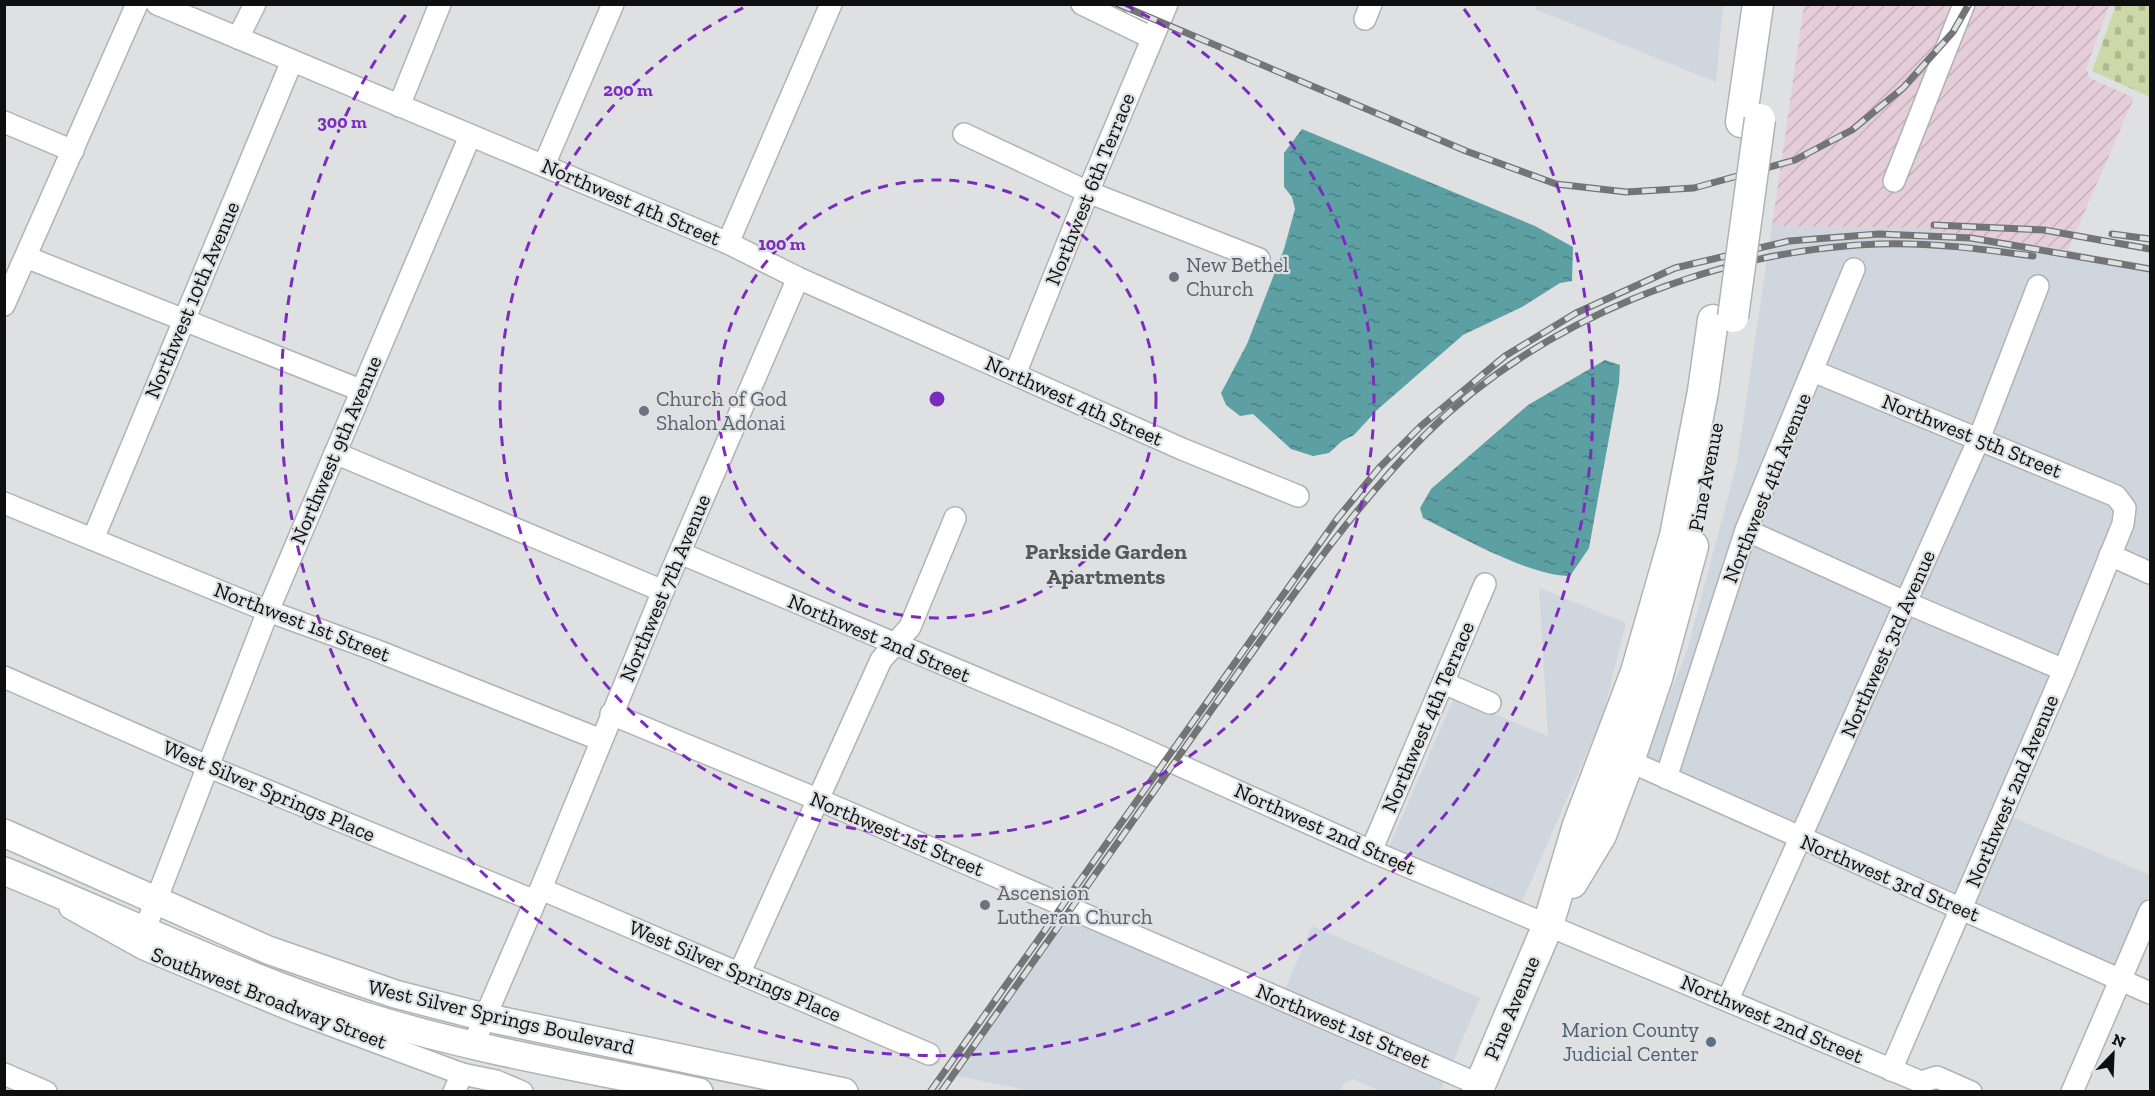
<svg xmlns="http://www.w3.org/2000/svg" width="2155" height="1096" font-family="'Zilla Slab',serif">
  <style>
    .built { fill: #cfd6de }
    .industrial { fill: url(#industrial-furrows) }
    .cemetery { fill: url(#cemetery-stones) }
    .water { fill: url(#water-ripples) }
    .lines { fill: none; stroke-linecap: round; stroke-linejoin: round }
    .minor-casing { stroke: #b1b2b4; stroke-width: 24 }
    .major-casing { stroke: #b1b2b4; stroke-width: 30 }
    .highway-casing { stroke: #b1b2b4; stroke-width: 33 }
    .minor { stroke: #fff; stroke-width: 21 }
    .major { stroke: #fff; stroke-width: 27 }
    .highway { stroke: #fff; stroke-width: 30 }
    .rail-casing { stroke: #737475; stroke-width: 7 }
    .rail { stroke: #dee0e2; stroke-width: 4.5; stroke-dasharray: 14; stroke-linecap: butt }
    .highway-bridge-casing { stroke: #b1b2b4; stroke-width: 33; stroke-linecap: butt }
    .highway-bridge { stroke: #fff; stroke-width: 30 }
    .ring { fill: none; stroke: #7b2cbf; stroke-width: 3; stroke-dasharray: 10 8 }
    .worship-dot { fill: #6b7280; stroke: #dee0e2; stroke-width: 2 }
    .service-dot { fill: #5c6f8a; stroke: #dee0e2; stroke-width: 2 }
    .labels { text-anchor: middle; stroke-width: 4.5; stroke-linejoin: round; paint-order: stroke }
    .street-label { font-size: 21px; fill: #0f0f10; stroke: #dee0e2 }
    .worship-label { font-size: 21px; fill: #5b616d; stroke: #dee0e2; text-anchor: start }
    .service-label { font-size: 21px; fill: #4e5e75; stroke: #dee0e2; text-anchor: end }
    .neighbourhood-label { font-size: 22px; font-weight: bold; fill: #555759; stroke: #dee0e2 }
    .centre { fill: #7b2cbf; stroke: #dee0e2; stroke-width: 3 }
    .ring-label { font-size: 18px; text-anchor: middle; font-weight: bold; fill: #7b2cbf; stroke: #dee0e2; stroke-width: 4.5; stroke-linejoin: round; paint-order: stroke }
  </style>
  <defs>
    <pattern id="industrial-furrows" width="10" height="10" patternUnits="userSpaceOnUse" patternTransform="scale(1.5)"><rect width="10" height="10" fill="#e6ced9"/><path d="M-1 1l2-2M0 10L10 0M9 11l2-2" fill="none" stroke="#c4b0b9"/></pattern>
    <pattern id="cemetery-stones" width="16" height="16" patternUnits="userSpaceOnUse" patternTransform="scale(1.5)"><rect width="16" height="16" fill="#cdd8a8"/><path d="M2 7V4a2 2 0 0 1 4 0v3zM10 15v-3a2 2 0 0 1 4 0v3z" fill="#afb890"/></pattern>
    <pattern id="water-ripples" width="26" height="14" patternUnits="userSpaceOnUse" patternTransform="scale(1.5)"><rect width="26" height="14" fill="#5da0a4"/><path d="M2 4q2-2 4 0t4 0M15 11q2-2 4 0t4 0" fill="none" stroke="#4b8184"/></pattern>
  </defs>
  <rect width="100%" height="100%" fill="#dee0e2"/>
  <g class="built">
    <path d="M1537 5H1723L1716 82 1535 9Z"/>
    <path d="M1772 226 1918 228 2068 250 2150 266V563L2120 550 2132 512 2136 509 2134 501 1989 434 2048 280 2034 276 1975 428 1824 366 1864 265 1850 259 1807 368 1662 766 1645 759 1688 647 1737 463Z"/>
    <path d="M1817 382 1969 444 1904 593 1756 525Z"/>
    <path d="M1983 450 2111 503 2117 511 2060 659 1917 599Z"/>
    <path d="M1750 541 1897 608 1795 827 1675 773Z"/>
    <path d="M1539 588 1626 623 1602 718 1521 904 1388 849 1454 698 1548 736Z"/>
    <path d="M1910 614 2053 675 1958 898 1809 833Z"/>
    <path d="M2009 816 2150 875V892L2117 969 1972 904Z"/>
    <path d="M1070 918 1445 1079 1440 1092 1381 1091 1353 1079 1344 1083 1340 1092H1036L948 1074Z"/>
    <path d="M1312 926 1480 998 1452 1064 1284 992Z"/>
  </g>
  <path class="industrial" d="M1804 5H1956L1884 186 1898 191 1972 5H2109L2086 69 2090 78 2134 98 2068 250 1918 228 1772 226Z"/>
  <path class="cemetery" d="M2116 5H2150V97L2092 71Z"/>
  <g class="water">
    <path d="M1302 129 1535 226 1573 247 1572 281 1560 283 1522 307 1463 335 1377 410 1354 435 1342 441 1329 453 1313 456 1291 449 1253 414 1240 416 1226 405 1221 393 1247 344 1284 249 1295 209 1292 197 1284 187V153Z"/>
    <path d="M1605 360 1620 365 1619 383 1589 548 1570 576C1530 576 1461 537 1423 518L1420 508 1431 489 1528 405Z"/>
  </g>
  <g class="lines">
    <defs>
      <g id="minor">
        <path d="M157 4 728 243 798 278 1182 449 1298 496"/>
        <path d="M1082 4 1152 38"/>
        <path d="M1133 4 1161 17"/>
        <path d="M1365 19 1371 4"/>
        <path d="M238 38 255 4"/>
        <path d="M399 106 440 4"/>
        <path d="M4 122 73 151"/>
        <path d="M964 134 1088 192 1259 259"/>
        <path d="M544 165 613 4"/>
        <path d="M1894 181 1964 4"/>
        <path d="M728 243 831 4"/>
        <path d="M26 257 360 390"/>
        <path d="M4 305 137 4"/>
        <path d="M1813 371 2116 496 2125 508 2123 524 2064 670 1891 1070"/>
        <path d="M1015 374 1088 192 1167 4"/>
        <path d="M335 453 663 591"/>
        <path d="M4 503 268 611 375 650 601 740"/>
        <path d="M1746 530 1907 603 2064 670"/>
        <path d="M93 539 292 61"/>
        <path d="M680 553 1114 736 1371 851 1921 1082 1937 1077 1971 1092"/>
        <path d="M2110 555 2150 573"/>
        <path d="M4 677 207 766 535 901"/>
        <path d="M1444 683 1490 703"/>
        <path d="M611 714 817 799 1480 1085"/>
        <path d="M1629 761 2150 993"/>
        <path d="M1666 778 1746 530 1854 269"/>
        <path d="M1371 851 1485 584"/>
        <path d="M541 889 929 1054"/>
        <path d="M70 908 144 949 298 1013 462 1074 496 1081 522 1092"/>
        <path d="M145 929 268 611 470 136"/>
        <path d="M740 972 881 660 910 627 955 518"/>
        <path d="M1728 999 1979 439 2038 286"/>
        <path d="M473 1045 544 881 663 591 798 278"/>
        <path d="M4 1074 46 1092"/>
        <path d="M454 1092 462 1074"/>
        <path d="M2072 1092 2150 911"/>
      </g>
      <g id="major">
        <path d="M4 833 268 950 395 994 484 1017 844 1092"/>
        <path d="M4 871C125 920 247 980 371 1018 478 1051 590 1069 699 1092"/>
      </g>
      <g id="highway">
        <path d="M1741 122 1758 4"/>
        <path d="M1572 883 1601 835 1629 761 1657 678 1693 546"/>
        <path d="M1477 1092 1548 925 1578 825 1636 672 1675 536 1703 391 1713 320"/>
      </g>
    </defs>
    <use href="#minor" class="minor-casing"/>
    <use href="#major" class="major-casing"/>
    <use href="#highway" class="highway-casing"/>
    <use href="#minor" class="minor"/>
    <use href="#major" class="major"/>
    <use href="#highway" class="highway"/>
    <defs>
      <g id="rail">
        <path d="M1118 4 1466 151 1556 184 1626 192 1694 188 1795 160 1852 130 1903 88 1953 32 1969 4"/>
        <path d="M1934 225 2044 230 2150 249"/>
        <path d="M2112 234 2150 239"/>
        <path d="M930 1092 1337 519 1379 468 1421 426 1505 356 1576 313 1675 268 1789 241 1879 234 1971 238 2150 269"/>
        <path d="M941 1092C1033 963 1124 834 1215 705 1281 613 1344 517 1424 436 1539 320 1716 250 1878 244 1929 242 1982 249 2033 256"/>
      </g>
    </defs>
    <use href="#rail" class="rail-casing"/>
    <use href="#rail" class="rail"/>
    <defs>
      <path id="highway-bridge" d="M1733 317 1760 119"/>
    </defs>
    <use href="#highway-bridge" class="highway-bridge-casing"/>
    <use href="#highway-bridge" class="highway-bridge"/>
  </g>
  <g class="ring">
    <circle cx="937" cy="399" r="219"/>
    <path d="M1125 5A437 437 0 1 1 749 5"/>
    <path d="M1464 9A656 656 0 1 1 410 9"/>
  </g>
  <g class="worship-dot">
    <circle cx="1174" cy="277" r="6"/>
    <circle cx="644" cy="411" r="6"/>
    <circle cx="985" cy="905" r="6"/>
  </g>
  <circle class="service-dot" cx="1711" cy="1042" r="6"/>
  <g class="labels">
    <g class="street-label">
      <text transform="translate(1090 189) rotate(-68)" y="7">Northwest 6th Terrace</text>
      <text transform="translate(631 202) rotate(23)" y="7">Northwest 4th Street</text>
      <text transform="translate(192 300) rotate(-67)" y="7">Northwest 10th Avenue</text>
      <text transform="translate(1074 401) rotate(24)" y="7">Northwest 4th Street</text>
      <text transform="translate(1972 436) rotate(22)" y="7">Northwest 5th Street</text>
      <text transform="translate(336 450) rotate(-67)" y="7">Northwest 9th Avenue</text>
      <text transform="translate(1706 477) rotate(-79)" y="7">Pine Avenue</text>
      <text transform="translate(1767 488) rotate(-68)" y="7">Northwest 4th Avenue</text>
      <text transform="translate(665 588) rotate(-67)" y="7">Northwest 7th Avenue</text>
      <text transform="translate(302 622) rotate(21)" y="7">Northwest 1st Street</text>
      <text transform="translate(879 638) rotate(23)" y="7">Northwest 2nd Street</text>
      <text transform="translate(1888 644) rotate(-66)" y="7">Northwest 3rd Avenue</text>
      <text transform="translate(1428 717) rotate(-67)" y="7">Northwest 4th Terrace</text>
      <text transform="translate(269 791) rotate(23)" y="7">West Silver Springs Place</text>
      <text transform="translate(2012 791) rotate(-67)" y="7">Northwest 2nd Avenue</text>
      <text transform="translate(1325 829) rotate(24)" y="7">Northwest 2nd Street</text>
      <text transform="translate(897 834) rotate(23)" y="7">Northwest 1st Street</text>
      <text transform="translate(1890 878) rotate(23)" y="7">Northwest 3rd Street</text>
      <text transform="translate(735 971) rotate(23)" y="7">West Silver Springs Place</text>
      <text transform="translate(269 998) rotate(21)" y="7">Southwest Broadway Street</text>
      <text transform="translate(1512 1008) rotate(-67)" y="7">Pine Avenue</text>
      <text transform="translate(501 1017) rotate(13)" y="7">West Silver Springs Boulevard</text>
      <text transform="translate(1772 1019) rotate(23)" y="7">Northwest 2nd Street</text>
      <text transform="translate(1343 1026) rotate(23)" y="7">Northwest 1st Street</text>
    </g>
    <g class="worship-label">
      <text x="1186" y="272">New Bethel<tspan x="1186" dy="24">Church</tspan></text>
      <text x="656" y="406">Church of God<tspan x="656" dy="24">Shalon Adonai</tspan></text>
      <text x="997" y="900">Ascension<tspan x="997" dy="24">Lutheran Church</tspan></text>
    </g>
    <g class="service-label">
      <text x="1699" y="1037">Marion County<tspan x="1699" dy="24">Judicial Center</tspan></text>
    </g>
    <g class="neighbourhood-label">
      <text x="1106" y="559">Parkside Garden<tspan x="1106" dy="25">Apartments</tspan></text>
    </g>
  </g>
  <circle cx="937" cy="399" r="9" class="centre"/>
  <g class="ring-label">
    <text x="628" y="96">200 m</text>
    <text x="342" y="128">300 m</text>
    <text x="782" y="250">100 m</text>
  </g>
  <rect width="2155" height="1096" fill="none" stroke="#0f0f10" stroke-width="12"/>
  <g transform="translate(2113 1054) rotate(23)" stroke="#dee0e2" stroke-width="4.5" paint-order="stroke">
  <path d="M0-4.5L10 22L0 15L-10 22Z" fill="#0f0f10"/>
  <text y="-9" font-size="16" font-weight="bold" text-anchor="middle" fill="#0f0f10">N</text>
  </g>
</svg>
